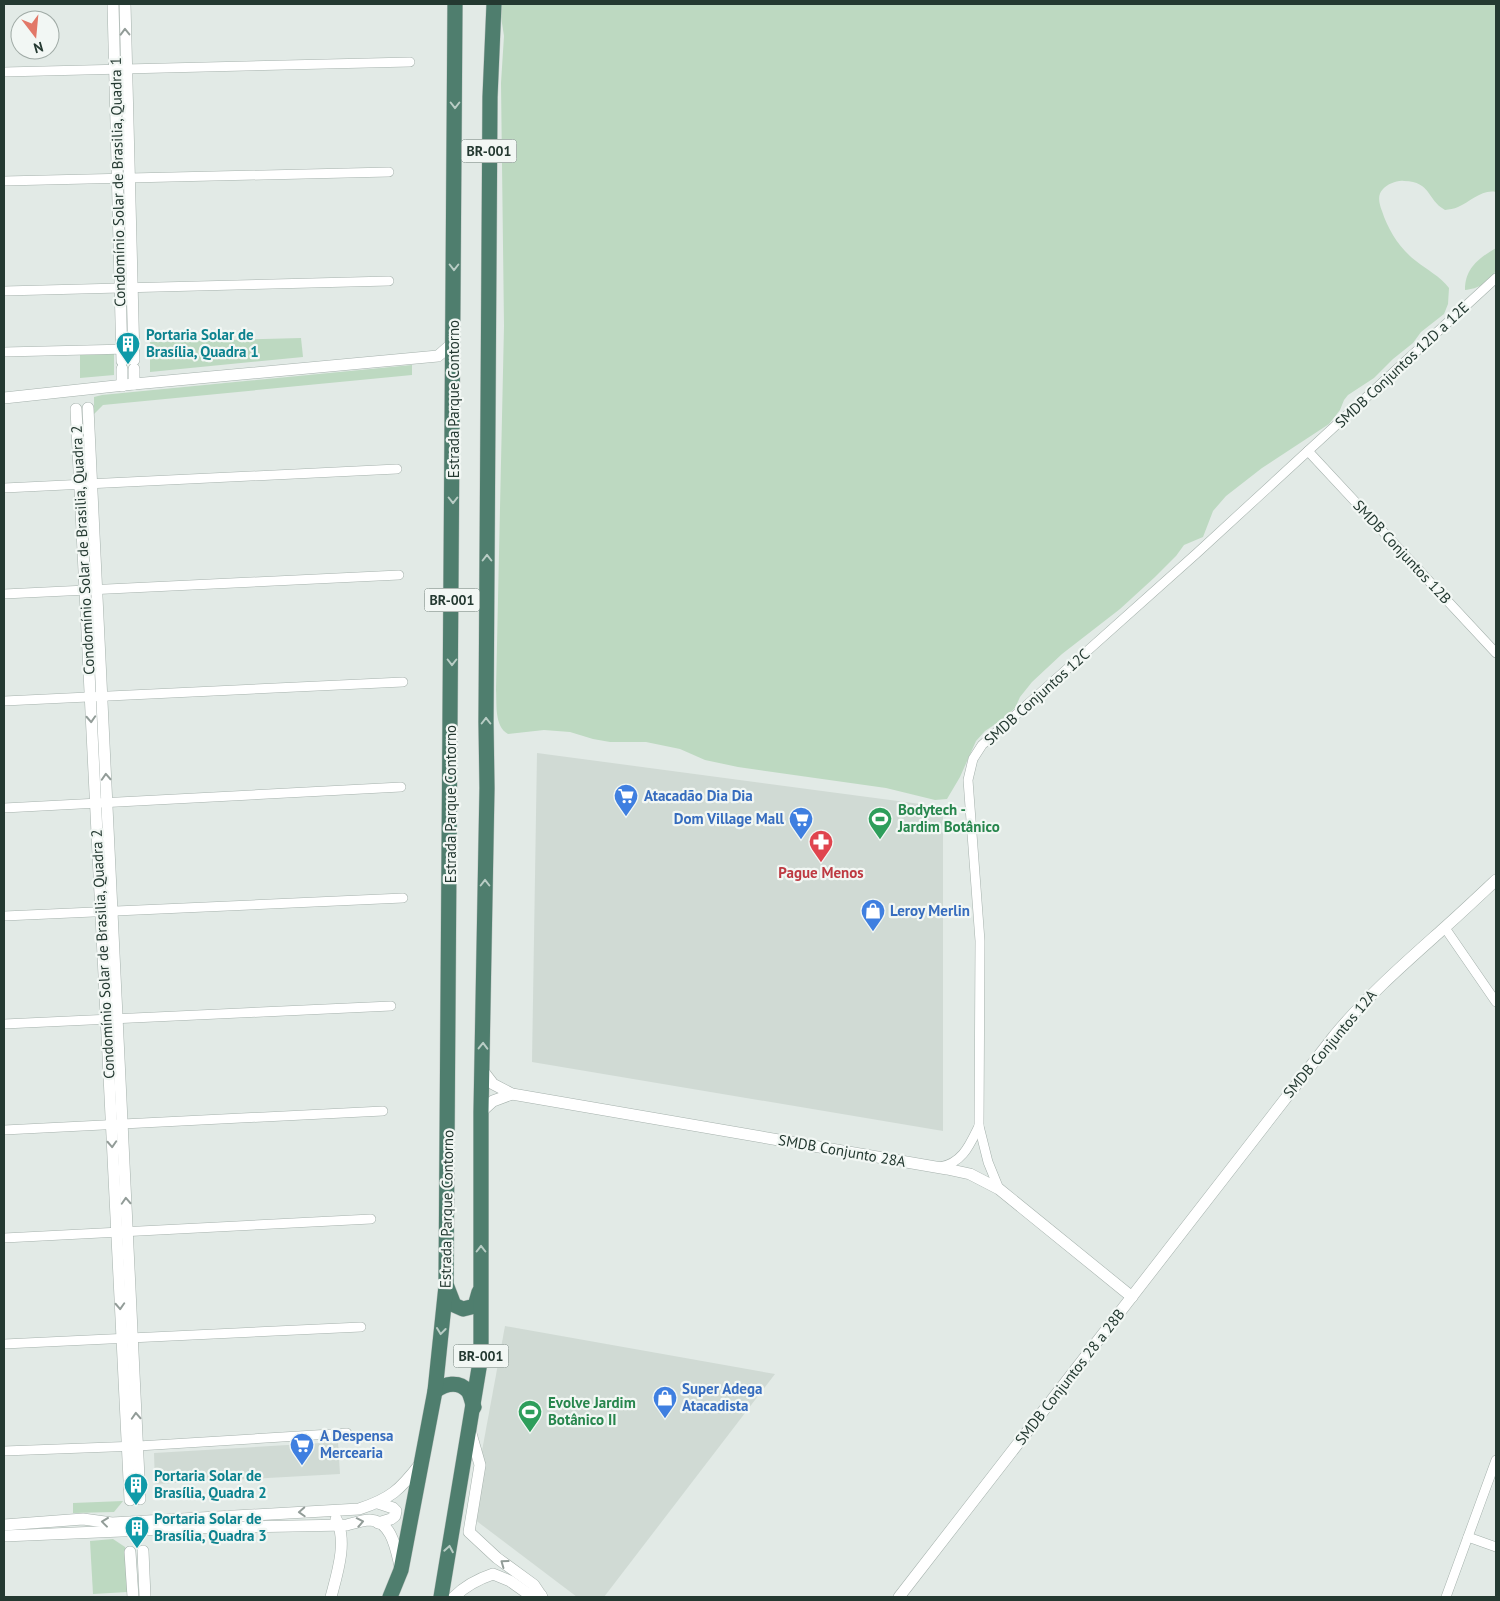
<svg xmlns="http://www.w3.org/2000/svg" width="1500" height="1601" font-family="'PT Sans',sans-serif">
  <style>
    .built { fill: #d0dad4 }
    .green { fill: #bdd9c1 }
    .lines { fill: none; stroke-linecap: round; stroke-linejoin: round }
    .minor-casing { stroke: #a5b1ac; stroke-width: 10 }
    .tertiary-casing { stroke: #a5b1ac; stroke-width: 12 }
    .trunk-casing { stroke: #bdc4c1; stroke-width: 16 }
    .minor { stroke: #fff; stroke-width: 9 }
    .tertiary { stroke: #fff; stroke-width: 11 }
    .trunk { stroke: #4f7e6e; stroke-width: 15 }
    .oneway { stroke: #929c98 }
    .oneway2 { stroke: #b9cdc5 }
    .labels { text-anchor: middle; stroke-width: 4.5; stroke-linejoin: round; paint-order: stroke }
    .shield { fill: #f2f7f4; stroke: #62726c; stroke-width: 1 }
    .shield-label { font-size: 14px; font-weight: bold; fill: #243931 }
    .street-label { font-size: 15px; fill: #243931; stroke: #f2f7f4 }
    .culture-label { font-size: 15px; font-weight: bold; fill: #0d838f; stroke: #f2f7f4; text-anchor: start }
    .shop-label { font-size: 15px; font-weight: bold; fill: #366cbe; stroke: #f2f7f4; text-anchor: start }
    .leisure-label { font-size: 15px; font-weight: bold; fill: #27864d; stroke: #f2f7f4; text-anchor: start }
    .health-label { font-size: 15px; font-weight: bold; fill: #be3a42; stroke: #f2f7f4 }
  </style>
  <rect width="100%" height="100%" fill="#e2eae6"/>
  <g class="built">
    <path d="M537 753 943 807V1131L532 1062Z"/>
    <path d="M505 1326 775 1374 604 1597H577L470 1516Z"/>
    <path d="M338 1442 340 1474 155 1484 154 1453Z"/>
  </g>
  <g class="green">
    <path d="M499 4H1496V192C1482 189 1470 202 1458 207 1454 209 1449 209 1445 210 1426 199 1432 182 1404 181 1397 180 1388 184 1383 189 1377 195 1379 203 1382 211 1388 230 1400 249 1416 261 1427 270 1440 276 1449 288L1448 304 1444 314 1421 332 1413 343 1393 359 1374 378 1348 395 1344 400 1340 410 1329 424 1262 468 1226 496 1213 511 1203 537 1184 545 1176 556 1155 577 1120 609 1062 654 1032 682 1020 697 1015 708 1003 719 985 731 976 741 960 777 947 799 935 800 886 788 738 767 705 760 680 749 646 742H610L593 739 570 732 544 730 508 734C494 726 497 704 496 690L504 326 501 83 504 36Z"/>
    <path d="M1496 248C1496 254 1498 262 1496 269 1493 282 1477 289 1465 290 1465 268 1479 258 1496 248Z"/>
    <path d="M301 338 303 357 150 372V342Z"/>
    <path d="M114 354V375L80 378V355Z"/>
    <path d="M412 365V375L103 405 94 414V397L102 395Z"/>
    <path d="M123 1501 114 1512 73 1513V1503Z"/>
    <path d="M113 1539 125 1547 128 1592 93 1594 90 1541Z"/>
  </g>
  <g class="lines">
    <defs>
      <g id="minor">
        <path d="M4 72 410 62"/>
        <path d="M4 181 389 172"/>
        <path d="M4 291 389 281"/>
        <path d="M4 352 128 349"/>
        <path d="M1308 451 1496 653"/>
        <path d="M4 488 397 469"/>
        <path d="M4 594 399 575"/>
        <path d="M4 701 403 682"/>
        <path d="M4 808 401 787"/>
        <path d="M4 916 403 898"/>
        <path d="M1445 928 1496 1002"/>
        <path d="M4 1024 391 1006"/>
        <path d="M4 1130 383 1111"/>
        <path d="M940 1167C963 1163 970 1144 979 1126"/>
        <path d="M999 1189 988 1162 979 1126 980 941 968 780 973 759 982 745 1197 553 1496 278"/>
        <path d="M4 1238 371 1219"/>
        <path d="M4 1344 361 1327"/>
        <path d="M4 1451 138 1446 347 1433"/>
        <path d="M1468 1537 1496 1547"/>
        <path d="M1446 1597 1496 1460"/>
      </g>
      <g id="tertiary">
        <path d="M113 4 122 361"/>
        <path d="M125 4 134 360"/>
        <path d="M122 369V386"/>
        <path d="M134 369V384"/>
        <path d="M4 398 134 384 438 356 454 342"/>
        <path d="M88 408 140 1499"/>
        <path d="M76 409 130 1500"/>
        <path d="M483 1071 493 1084 512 1094 947 1169 970 1174 999 1189 1132 1297"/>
        <path d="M481 1112 493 1101 512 1094"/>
        <path d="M470 1430 480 1465 469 1532 497 1558 534 1585 542 1597"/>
        <path d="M378 1503 393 1508 396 1511 395 1516 391 1519 378 1523"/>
        <path d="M4 1525 83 1519 112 1523 359 1509C390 1499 400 1490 420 1464"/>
        <path d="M4 1536 192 1528 347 1525C354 1523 363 1520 370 1520 392 1521 396 1550 400 1566"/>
        <path d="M143 1551 145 1597"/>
        <path d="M130 1552 133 1597"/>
        <path d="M331 1597C337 1574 348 1541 336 1519"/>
        <path d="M454 1597C466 1585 478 1579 493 1574L510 1581 527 1593 541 1595"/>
        <path d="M899 1597 1334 1036C1367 996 1405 963 1443 929 1461 913 1479 896 1496 880"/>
      </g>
      <g id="trunk">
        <path d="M447 1287 454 1305 463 1309 475 1306 479 1292"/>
        <path d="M435 1391C445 1384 458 1380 468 1391 471 1395 472 1403 474 1407"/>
        <path d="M390 1597 401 1570 435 1391 446 1286 455 4"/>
        <path d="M441 1597 481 1356V1112L487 788 486 722 490 97 494 4"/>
      </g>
    </defs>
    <use href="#minor" class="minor-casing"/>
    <use href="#tertiary" class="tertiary-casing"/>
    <use href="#trunk" class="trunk-casing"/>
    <use href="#minor" class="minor"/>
    <use href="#tertiary" class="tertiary"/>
    <use href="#trunk" class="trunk"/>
  </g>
  <defs><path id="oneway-chevron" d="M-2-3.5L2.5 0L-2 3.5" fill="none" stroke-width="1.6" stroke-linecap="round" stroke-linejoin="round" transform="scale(1.25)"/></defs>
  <g class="oneway">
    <use href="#oneway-chevron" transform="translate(125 32) rotate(-91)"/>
    <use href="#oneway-chevron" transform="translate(91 719) rotate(87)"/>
    <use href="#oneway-chevron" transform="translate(106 777) rotate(-93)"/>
    <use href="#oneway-chevron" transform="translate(112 1144) rotate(87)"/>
    <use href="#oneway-chevron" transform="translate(126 1201) rotate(-93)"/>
    <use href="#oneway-chevron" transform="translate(120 1306) rotate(87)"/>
    <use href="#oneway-chevron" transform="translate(136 1416) rotate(-93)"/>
    <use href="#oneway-chevron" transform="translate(302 1512) rotate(177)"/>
    <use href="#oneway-chevron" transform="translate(105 1522) rotate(-173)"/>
    <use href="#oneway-chevron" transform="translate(360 1522) rotate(-11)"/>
    <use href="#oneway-chevron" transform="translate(504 1563) rotate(-144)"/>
  </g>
  <g class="oneway2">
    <use href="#oneway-chevron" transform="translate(455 105) rotate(90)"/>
    <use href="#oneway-chevron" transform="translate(454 267) rotate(90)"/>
    <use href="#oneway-chevron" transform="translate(453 500) rotate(90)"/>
    <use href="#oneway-chevron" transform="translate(487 558) rotate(-90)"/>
    <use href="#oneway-chevron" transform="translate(452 662) rotate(90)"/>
    <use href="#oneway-chevron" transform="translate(486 721) rotate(-90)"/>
    <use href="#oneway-chevron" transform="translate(485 883) rotate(-90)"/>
    <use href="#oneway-chevron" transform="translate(483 1046) rotate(-89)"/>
    <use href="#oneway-chevron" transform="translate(481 1249) rotate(-90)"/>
    <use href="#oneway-chevron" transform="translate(441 1331) rotate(97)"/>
    <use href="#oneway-chevron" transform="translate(449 1549) rotate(-80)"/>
  </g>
  <defs>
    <symbol id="building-pin" viewBox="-11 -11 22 30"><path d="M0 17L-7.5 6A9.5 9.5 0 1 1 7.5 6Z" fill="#0f9aa8" stroke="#f2f7f4"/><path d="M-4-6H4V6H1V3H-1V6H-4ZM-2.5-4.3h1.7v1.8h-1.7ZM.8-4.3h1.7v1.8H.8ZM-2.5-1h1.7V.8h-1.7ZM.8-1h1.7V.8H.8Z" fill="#fff"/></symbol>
    <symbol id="supermarket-pin" viewBox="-11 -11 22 30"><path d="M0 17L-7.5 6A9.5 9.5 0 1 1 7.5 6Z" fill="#3f7fe0" stroke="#f2f7f4"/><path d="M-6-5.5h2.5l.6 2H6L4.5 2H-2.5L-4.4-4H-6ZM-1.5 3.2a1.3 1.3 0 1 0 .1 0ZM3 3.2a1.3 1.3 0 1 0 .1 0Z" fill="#fff"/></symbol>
    <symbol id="stadium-pin" viewBox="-11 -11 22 30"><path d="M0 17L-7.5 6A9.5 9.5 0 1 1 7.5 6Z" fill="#2e9e5b" stroke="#f2f7f4"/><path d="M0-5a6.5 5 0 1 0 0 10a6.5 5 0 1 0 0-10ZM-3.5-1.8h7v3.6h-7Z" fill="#fff"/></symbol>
    <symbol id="pharmacy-pin" viewBox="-11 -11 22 30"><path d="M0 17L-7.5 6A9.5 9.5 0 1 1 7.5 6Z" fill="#e0444e" stroke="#f2f7f4"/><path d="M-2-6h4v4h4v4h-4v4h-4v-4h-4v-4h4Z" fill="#fff"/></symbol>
    <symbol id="shop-pin" viewBox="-11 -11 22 30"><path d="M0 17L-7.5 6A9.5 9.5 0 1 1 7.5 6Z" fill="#3f7fe0" stroke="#f2f7f4"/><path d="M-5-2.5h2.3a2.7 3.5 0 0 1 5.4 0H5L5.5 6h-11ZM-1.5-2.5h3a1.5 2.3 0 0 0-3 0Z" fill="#fff"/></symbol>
  </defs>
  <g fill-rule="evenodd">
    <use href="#building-pin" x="114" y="330" width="28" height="38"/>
    <use href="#supermarket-pin" x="612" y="782" width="28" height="38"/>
    <use href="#supermarket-pin" x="787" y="805" width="28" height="38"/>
    <use href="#stadium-pin" x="866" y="805" width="28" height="38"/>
    <use href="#pharmacy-pin" x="807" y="828" width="28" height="38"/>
    <use href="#shop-pin" x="859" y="897" width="28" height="38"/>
    <use href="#shop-pin" x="651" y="1384" width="28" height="38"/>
    <use href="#stadium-pin" x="516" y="1398" width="28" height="38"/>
    <use href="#supermarket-pin" x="288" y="1431" width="28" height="38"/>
    <use href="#building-pin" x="122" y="1471" width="28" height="38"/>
    <use href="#building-pin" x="123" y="1514" width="28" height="38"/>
  </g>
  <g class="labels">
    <g class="shield">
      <rect x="461.5" y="139.5" width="55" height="23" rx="4"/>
      <rect x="424.5" y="588.5" width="55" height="23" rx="4"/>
      <rect x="453.5" y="1344.5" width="55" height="23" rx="4"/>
    </g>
    <g class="shield-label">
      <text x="489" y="156">BR-001</text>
      <text x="452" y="605">BR-001</text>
      <text x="481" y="1361">BR-001</text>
    </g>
    <g class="street-label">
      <text transform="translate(118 182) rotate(-91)" y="5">Condomínio Solar de Brasilia, Quadra 1</text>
      <text transform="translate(1402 365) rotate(-43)" y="5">SMDB Conjuntos 12D a 12E</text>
      <text transform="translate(454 399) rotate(-90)" y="5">Estrada Parque Contorno</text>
      <text transform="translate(83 550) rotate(-93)" y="5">Condomínio Solar de Brasilia, Quadra 2</text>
      <text transform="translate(1402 552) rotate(47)" y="5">SMDB Conjuntos 12B</text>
      <text transform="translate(1037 697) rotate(-42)" y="5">SMDB Conjuntos 12C</text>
      <text transform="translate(451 804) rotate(-90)" y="5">Estrada Parque Contorno</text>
      <text transform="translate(103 954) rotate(-93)" y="5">Condomínio Solar de Brasilia, Quadra 2</text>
      <text transform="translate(1330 1044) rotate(-50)" y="5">SMDB Conjuntos 12A</text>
      <text transform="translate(842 1151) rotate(10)" y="5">SMDB Conjunto 28A</text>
      <text transform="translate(447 1209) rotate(-89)" y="5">Estrada Parque Contorno</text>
      <text transform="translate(1070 1377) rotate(-52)" y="5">SMDB Conjuntos 28 a 28B</text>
    </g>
    <g class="culture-label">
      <text x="146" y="340">Portaria Solar de<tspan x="146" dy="17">Brasília, Quadra 1</tspan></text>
      <text x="154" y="1481">Portaria Solar de<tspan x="154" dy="17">Brasília, Quadra 2</tspan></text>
      <text x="154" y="1524">Portaria Solar de<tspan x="154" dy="17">Brasília, Quadra 3</tspan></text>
    </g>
    <g class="shop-label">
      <text x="644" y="801">Atacadão Dia Dia</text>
      <text x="784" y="824" text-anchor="end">Dom Village Mall</text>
      <text x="890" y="916">Leroy Merlin</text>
      <text x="682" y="1394">Super Adega<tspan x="682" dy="17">Atacadista</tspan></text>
      <text x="320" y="1441">A Despensa<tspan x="320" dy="17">Mercearia</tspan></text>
    </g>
    <g class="leisure-label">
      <text x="898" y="815">Bodytech -<tspan x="898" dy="17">Jardim Botânico</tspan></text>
      <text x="548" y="1408">Evolve Jardim<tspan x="548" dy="17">Botânico II</tspan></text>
    </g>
    <g class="health-label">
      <text x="821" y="878">Pague Menos</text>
    </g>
  </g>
  <rect width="1500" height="1601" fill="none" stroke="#243931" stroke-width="10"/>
  <g transform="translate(35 35) rotate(164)"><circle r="24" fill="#f2f7f4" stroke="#a0aba6"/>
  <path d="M0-4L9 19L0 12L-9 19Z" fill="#e27868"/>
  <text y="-8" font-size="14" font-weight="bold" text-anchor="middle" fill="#243931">N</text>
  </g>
</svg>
